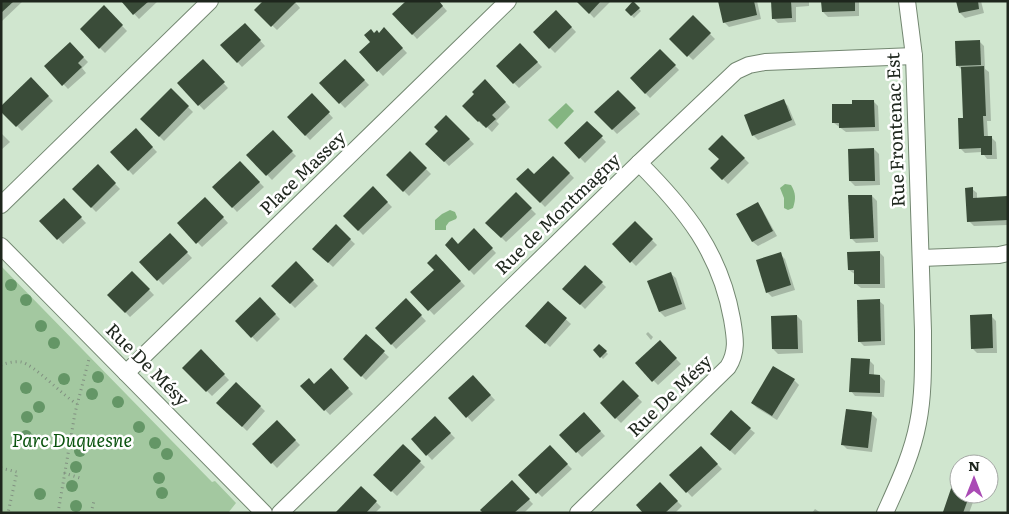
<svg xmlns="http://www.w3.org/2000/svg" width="1009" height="514" font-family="Literata,serif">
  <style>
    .green { fill: #a3c8a0 }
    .water { fill: #84b581 }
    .shadow { fill: #0003 }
    .building { fill: #3a4c39 }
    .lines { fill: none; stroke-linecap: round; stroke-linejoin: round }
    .minor-casing { stroke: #738771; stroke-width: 18 }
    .path { stroke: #819080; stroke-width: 3; stroke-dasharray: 1 4; stroke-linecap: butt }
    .minor { stroke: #fff; stroke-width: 16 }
    .tree { fill: #649666 }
    .labels { text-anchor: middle; stroke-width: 5; stroke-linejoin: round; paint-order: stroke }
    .street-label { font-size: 18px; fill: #1e261d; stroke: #fff }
    .park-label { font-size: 18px; font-style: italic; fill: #0c5410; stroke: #fff }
  </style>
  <rect width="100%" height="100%" fill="#d0e6cf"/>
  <path class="green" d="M1 266 212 482 215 481 236 503 228 513H1Z"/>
  <g class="water">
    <path d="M566 103 574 111 557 129 548 120Z"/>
    <path d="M785 184 791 185C796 193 796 199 793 208L788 210 784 208V198L780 188Z"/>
    <path d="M450 210 455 212 457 217 456 219 449 222 446 226V230H435V220L442 214Z"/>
  </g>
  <g class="shadow">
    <path d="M1 1H23L2 21Z"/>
    <path d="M122 1H158L139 19Z"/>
    <path d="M294 1 300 8 277 30 256 10Z"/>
    <path d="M438 1 447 11 417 39 394 14Z"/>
    <path d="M578 1H611L594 18Z"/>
    <path d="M719 1H757L761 19 729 27 724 22Z"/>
    <path d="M773 1H809V6L796 7V22L778 23 773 18Z"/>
    <path d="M823 1H859V16L828 17 823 12Z"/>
    <path d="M957 1H981L984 13 965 18 960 13Z"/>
    <path d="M633 3 641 11 634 18 626 10Z"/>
    <path d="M104 7 127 31 105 53 81 29Z"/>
    <path d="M556 11 576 32 555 53 534 32Z"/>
    <path d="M693 17 715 39 693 60 671 39Z"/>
    <path d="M245 24 265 46 242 67 222 45Z"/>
    <path d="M384 29 407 53 383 76 361 52 372 42 374 34H379Z"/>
    <path d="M979 41 984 46 985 69 989 72 991 121H987L988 137H991L996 142 997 159H987L982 152 965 153 960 148 964 119 962 70 958 66Z"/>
    <path d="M70 44 88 62 82 68 86 73 68 89 46 66Z"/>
    <path d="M520 44 542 67 519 88 497 66Z"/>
    <path d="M660 50 679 70 650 98 631 78Z"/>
    <path d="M345 60 369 85 345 108 321 83Z"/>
    <path d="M203 61 228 88 204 110 179 84Z"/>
    <path d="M31 79 53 101 22 131 1 110Z"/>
    <path d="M485 81 510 107 496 121 499 124 492 132 485 125 483 126 464 106 476 94Z"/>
    <path d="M171 90 193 112 164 141 142 119Z"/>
    <path d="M618 91 640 114 617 134 596 112Z"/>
    <path d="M312 95 333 118 310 140 288 117Z"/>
    <path d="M783 101 788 106 796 125 758 140 753 135Z"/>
    <path d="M873 101 878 106 879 131 846 132 834 123Z"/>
    <path d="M446 116 474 144 449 166 427 144 440 131Z"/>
    <path d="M587 122 606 142 585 163 566 143Z"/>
    <path d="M136 130 157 152 133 175 112 152Z"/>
    <path d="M272 132 296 156 272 180 248 155Z"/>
    <path d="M1 133 10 142 1 150Z"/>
    <path d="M722 137 749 163 728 184 712 168 721 159Z"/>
    <path d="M874 149 879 154 880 185 855 186 850 181Z"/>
    <path d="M410 153 431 174 409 196 388 175Z"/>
    <path d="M553 157 574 178 545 207 518 179 534 176Z"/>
    <path d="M240 163 264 187 237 212 214 187Z"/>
    <path d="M98 166 120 189 96 212 74 189Z"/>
    <path d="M373 188 392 207 363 235 345 216Z"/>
    <path d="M972 189 977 193V199L1008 198V225L974 226 969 221Z"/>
    <path d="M516 194 536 214 506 242 487 223Z"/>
    <path d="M872 196 877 201 878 242 856 243 851 238Z"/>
    <path d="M205 198 228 223 202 247 179 223Z"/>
    <path d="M64 200 86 223 63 244 41 221Z"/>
    <path d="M758 204 762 209 777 236 758 246 753 242 738 214Z"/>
    <path d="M635 223 657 245 636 266 614 244Z"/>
    <path d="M336 226 355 244 333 267 314 249Z"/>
    <path d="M474 230 496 253 474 275 446 245H459Z"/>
    <path d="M170 235 192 258 163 285 141 262Z"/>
    <path d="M879 252 884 257 885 288H861L856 284V275L849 270Z"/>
    <path d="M780 254 785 259 795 290 772 297 767 292Z"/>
    <path d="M436 256 465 286 434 315 412 292 436 270Z"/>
    <path d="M296 263 318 286 295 308 273 286Z"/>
    <path d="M585 267 606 287 585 309 564 288Z"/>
    <path d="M132 272 154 295 130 317 109 295Z"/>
    <path d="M671 274 676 278 686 309 665 317 660 312 649 282Z"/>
    <path d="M260 299 280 319 257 342 237 321Z"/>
    <path d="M406 300 426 321 396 349 377 328Z"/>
    <path d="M879 301 884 305 885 345 864 346 859 341Z"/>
    <path d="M548 303 571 324 550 347 532 331Z"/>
    <path d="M797 316 802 321 803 353 778 354 773 349Z"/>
    <path d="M991 316 996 321 997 353H977L972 348Z"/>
    <path d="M648 332 653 337 651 340 646 334Z"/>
    <path d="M366 336 389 357 366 380 344 359Z"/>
    <path d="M660 342 681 364 658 385 637 364Z"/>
    <path d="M599 345 608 354 603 359 595 350Z"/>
    <path d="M201 351 229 380 212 396 184 368Z"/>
    <path d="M869 360 874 365V376H880L885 381 884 397 855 396 851 391Z"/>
    <path d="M331 370 353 394 330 415 302 386 315 385Z"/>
    <path d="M473 377 495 400 472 422 450 398Z"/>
    <path d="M794 380 799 385 777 420 757 408 752 403Z"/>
    <path d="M623 382 642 402 621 423 601 403Z"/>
    <path d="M236 384 265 411 247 431 218 403Z"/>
    <path d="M584 414 605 436 582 457 561 435Z"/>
    <path d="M872 414 877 419 872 452 847 449 842 444Z"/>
    <path d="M435 418 455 438 432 460 412 439Z"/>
    <path d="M277 422 300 445 277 468 254 444Z"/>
    <path d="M750 429 755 433 735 455 717 439Z"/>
    <path d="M403 446 425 467 397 496 375 475Z"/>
    <path d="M550 447 572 469 542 497 520 475Z"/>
    <path d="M700 447 722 469 692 497 671 475Z"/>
    <path d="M959 472V494H976L969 513H945Z"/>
    <path d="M512 482 533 504 524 513H485Z"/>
    <path d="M660 484 682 506 675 513H645Z"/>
    <path d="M361 487 381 507 375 513H337Z"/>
    <path d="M815 509 821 513H812Z"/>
  </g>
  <g class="building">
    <path d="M1 1H14L1 13Z"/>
    <path d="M121 1H149L133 15Z"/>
    <path d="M263 1H297L271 27 254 10Z"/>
    <path d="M406 1H439L443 6 412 35 392 14Z"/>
    <path d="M576 1H601L589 14Z"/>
    <path d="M633 1 640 8 631 16 625 10Z"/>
    <path d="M718 1H754L757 15 723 23Z"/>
    <path d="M771 1H791L792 18 772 19Z"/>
    <path d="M821 1H855V11L822 12Z"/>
    <path d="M956 1H978L979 9 959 13Z"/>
    <path d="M104 5 123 25 99 49 80 29Z"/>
    <path d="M556 10 572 27 549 49 533 32Z"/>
    <path d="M693 15 711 33 687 57 669 39Z"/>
    <path d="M245 23 261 40 237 63 220 45Z"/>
    <path d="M384 27 403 48 377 72 359 52 370 42 364 35 371 29 374 33 377 30 379 33Z"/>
    <path d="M980 40 981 65 956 66 955 41Z"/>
    <path d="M70 42 84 57 78 63 82 67 62 86 44 66Z"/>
    <path d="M520 43 538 62 513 84 496 66Z"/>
    <path d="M660 49 676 65 645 94 630 78Z"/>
    <path d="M203 59 225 82 198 106 177 83Z"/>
    <path d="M345 59 365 80 339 104 319 83Z"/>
    <path d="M984 66 986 116H983L984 136H992V155H981V148L959 149 958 118H963L961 67Z"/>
    <path d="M31 77 49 96 16 127 1 112V106Z"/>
    <path d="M485 79 506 102 492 115 496 119 486 128 479 121 478 122 462 106 474 94 472 92Z"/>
    <path d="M171 88 189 106 159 137 140 119Z"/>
    <path d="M618 90 636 108 612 130 594 112Z"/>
    <path d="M312 93 330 112 305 136 287 117Z"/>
    <path d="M784 99 792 120 752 136 744 115Z"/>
    <path d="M852 100H874L875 127 839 128V123H832V104H852Z"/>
    <path d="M446 115 470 139 444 162 425 144 438 131 434 127Z"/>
    <path d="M587 121 603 136 579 159 564 143Z"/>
    <path d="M136 128 153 147 128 171 110 152Z"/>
    <path d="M273 130 293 151 266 176 246 155Z"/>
    <path d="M722 135 745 158 722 180 710 168 719 159 708 149Z"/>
    <path d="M874 148 875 181H849L848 149Z"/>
    <path d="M410 151 427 168 403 192 386 175Z"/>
    <path d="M553 156 570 173 540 203 516 179 528 168 534 174Z"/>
    <path d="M240 161 260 182 232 208 212 187Z"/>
    <path d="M98 164 116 183 91 208 72 189Z"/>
    <path d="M373 186 388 202 358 231 343 216Z"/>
    <path d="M973 187V198L1008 196V220L967 222 965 188Z"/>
    <path d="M516 192 532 208 501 238 485 223Z"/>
    <path d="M848 195H872L874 238 850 239Z"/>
    <path d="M205 197 224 217 196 244 177 223Z"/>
    <path d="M64 198 82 217 57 240 39 221Z"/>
    <path d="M758 202 773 231 752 242 736 214Z"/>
    <path d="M635 221 653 239 630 263 612 244Z"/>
    <path d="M336 224 351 239 328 263 312 249Z"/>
    <path d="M474 228 493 248 469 271 445 245 452 237 458 244Z"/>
    <path d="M170 233 188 252 157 281 139 262Z"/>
    <path d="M880 251V284H854V270H848L847 252Z"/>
    <path d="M781 252 791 285 766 293 756 260Z"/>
    <path d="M436 254 461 281 428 311 410 292 434 270 427 263Z"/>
    <path d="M296 261 314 280 290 304 271 286Z"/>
    <path d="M585 265 603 282 580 305 562 289Z"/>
    <path d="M132 271 150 289 125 313 107 295Z"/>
    <path d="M671 272 682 304 659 312 647 281Z"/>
    <path d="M260 297 276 314 251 338 235 321Z"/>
    <path d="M406 298 422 315 391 345 375 328Z"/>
    <path d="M880 299 881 341 858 342 857 300Z"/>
    <path d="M548 301 567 318 545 344 525 326Z"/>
    <path d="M992 314 993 348 971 349 970 315Z"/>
    <path d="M797 315 798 349H772L771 316Z"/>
    <path d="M366 334 385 351 361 377 343 359Z"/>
    <path d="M660 340 677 358 652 382 635 363Z"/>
    <path d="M599 344 607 351 600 358 593 350Z"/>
    <path d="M201 349 225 374 206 392 182 368Z"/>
    <path d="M851 358 870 359 869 374 880 375V393L849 392Z"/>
    <path d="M773 366 795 379 772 416 751 403Z"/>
    <path d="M331 368 349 388 324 411 300 386 309 378 314 384Z"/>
    <path d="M473 375 491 395 466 418 448 398Z"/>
    <path d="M623 380 639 396 615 419 600 403Z"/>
    <path d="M236 382 261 406 242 427 216 403Z"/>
    <path d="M846 409 872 412 868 448 841 445Z"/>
    <path d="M731 410 751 428 730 451 710 434Z"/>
    <path d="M584 412 601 431 576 453 559 435Z"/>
    <path d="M435 416 451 433 426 456 411 439Z"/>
    <path d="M277 420 296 440 271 464 252 444Z"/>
    <path d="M403 444 421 461 391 492 373 475Z"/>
    <path d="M550 445 568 464 536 494 518 475Z"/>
    <path d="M701 446 718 464 686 493 669 475Z"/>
    <path d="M957 471H959V494H970L963 513H946L943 512Z"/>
    <path d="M512 480 530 499 514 513H483L480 510Z"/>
    <path d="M660 482 678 501 665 513H643L636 505Z"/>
    <path d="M361 486 377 501 366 513H335Z"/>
  </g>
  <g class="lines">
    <defs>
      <g id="minor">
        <path d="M1 205 210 1"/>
        <path d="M1 246 264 513"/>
        <path d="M921 258 999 255 1008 253"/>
        <path d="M126 373 508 1"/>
        <path d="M280 513 639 163 736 71 749 65 765 62 914 56"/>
        <path d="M578 513 728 367C738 351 735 337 732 319 720 252 686 210 639 163"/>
        <path d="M885 513C898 484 912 455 918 423 924 393 923 361 923 331L914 56 907 1"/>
      </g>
    </defs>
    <use href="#minor" class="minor-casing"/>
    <g class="path">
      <path d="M1 365C7 363 14 361 21 362 35 365 62 395 77 404"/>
      <path d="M1 468 17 472 8 513"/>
      <path d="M64 473 80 478"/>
      <path d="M58 513 75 413 89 359"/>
      <path d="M91 513 94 501"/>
    </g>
    <use href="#minor" class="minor"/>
  </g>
  <g class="tree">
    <circle cx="11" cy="285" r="6"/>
    <circle cx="26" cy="300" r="6"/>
    <circle cx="41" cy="326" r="6"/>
    <circle cx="54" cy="343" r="6"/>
    <circle cx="98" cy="377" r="6"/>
    <circle cx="64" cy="379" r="6"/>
    <circle cx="26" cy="388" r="6"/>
    <circle cx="92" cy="394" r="6"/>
    <circle cx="118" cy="402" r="6"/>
    <circle cx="39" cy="407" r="6"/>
    <circle cx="27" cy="417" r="6"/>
    <circle cx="139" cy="427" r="6"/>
    <circle cx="26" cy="436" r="6"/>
    <circle cx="155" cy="443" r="6"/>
    <circle cx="80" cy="451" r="6"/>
    <circle cx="167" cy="454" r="6"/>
    <circle cx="76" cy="467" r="6"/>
    <circle cx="159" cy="478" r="6"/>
    <circle cx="72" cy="486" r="6"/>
    <circle cx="162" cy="493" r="6"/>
    <circle cx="40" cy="494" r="6"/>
    <circle cx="76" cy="506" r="6"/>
  </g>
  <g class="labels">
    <g class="street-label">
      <text transform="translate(896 130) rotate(-92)" y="6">Rue Frontenac Est</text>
      <text transform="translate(303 173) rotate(-44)" y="6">Place Massey</text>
      <text transform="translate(558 214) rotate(-44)" y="6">Rue de Montmagny</text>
      <text transform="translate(147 365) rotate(45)" y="6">Rue De Mésy</text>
      <text transform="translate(670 396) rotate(-44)" y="6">Rue De Mésy</text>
    </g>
    <g class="park-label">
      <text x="72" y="447">Parc Duquesne</text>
    </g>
  </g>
  <rect width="1009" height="514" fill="none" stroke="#1e261d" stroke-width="5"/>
  <g transform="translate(974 479)"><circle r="24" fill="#ffffff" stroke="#a5a8a5"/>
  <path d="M0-4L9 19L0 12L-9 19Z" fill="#aa4bb5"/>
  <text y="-8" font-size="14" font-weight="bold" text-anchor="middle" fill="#1e261d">N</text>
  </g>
</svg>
